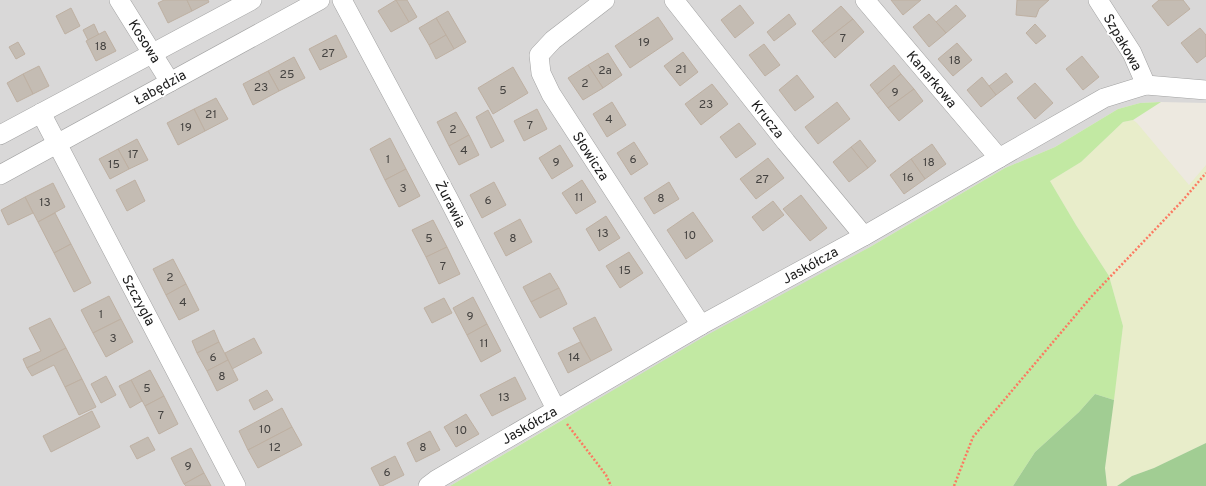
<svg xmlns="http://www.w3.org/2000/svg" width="1206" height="486" font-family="Overpass,sans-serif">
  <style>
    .residential { fill: #d9d8d8 }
    .farmland { fill: #e8edca }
    .grass { fill: #c2e9a3 }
    .forest { fill: #a1cd93 }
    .building { fill: #c4bcb3; stroke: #beb0a2 }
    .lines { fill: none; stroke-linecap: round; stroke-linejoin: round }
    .minor-casing { stroke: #a2a2a2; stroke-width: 20 }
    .path { stroke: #fc7961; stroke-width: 2.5; stroke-dasharray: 2 2; stroke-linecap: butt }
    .minor { stroke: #fff; stroke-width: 19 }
    .labels { text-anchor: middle; stroke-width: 4; stroke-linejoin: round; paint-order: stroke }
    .number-label { font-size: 12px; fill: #454341 }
    .street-label { font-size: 14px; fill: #1b1b1b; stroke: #fff }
  </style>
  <rect width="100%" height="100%" fill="#ede9e0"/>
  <path class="residential" d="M0 0H1206V103L1161 102 1140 103 1118 109 1055 147 1005 168 870 247 562 420 450 486H0Z"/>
  <path class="farmland" d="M1133 120 1137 123 1189 185 1206 165V443L1154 468 1132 476 1117 486H1107L1105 468 1123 326 1109 276 1076 225 1050 181 1081 162 1123 122Z"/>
  <path class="grass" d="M1161 102 1133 120 1123 122 1081 162 1050 181 1076 225 1109 276 1123 326 1114 400 1095 394 1079 412 1035 452 1013 486H450L707 335 870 247 1005 168 1055 147 1118 109 1140 103Z"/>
  <g class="forest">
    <path d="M1095 394 1114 400 1105 468 1107 486H1013L1035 452 1079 412Z"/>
    <path d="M1206 443V486H1117L1132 476 1154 468Z"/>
  </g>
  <g class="building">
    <path d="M164 0H187L192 11 168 23 158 3Z"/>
    <path d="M187 0H208L209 2 192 11Z"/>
    <path d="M396 0 409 22 391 32 378 11Z"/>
    <path d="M396 0H407L417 17 409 22Z"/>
    <path d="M891 0H921L903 15Z"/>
    <path d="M1017 0H1049L1039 9 1036 17 1016 15Z"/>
    <path d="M1159 0H1183L1190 9 1168 26 1152 6Z"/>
    <path d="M740 5 754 23 735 38 721 20Z"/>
    <path d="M956 5 966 16 946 33 936 22Z"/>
    <path d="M841 6 853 19 822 43 812 31Z"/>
    <path d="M71 8 80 26 65 34 56 16Z"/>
    <path d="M448 11 466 42 454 49 436 18Z"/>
    <path d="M789 14 796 24 774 41 767 32Z"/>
    <path d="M929 14 946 33 929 47 913 27Z"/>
    <path d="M658 17 673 39 630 68 615 46Z"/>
    <path d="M436 18 446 35 429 45 419 28Z"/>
    <path d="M853 19 864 32 835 58 822 43Z"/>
    <path d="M94 24 99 35 88 40 83 30Z"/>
    <path d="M1035 24 1046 36 1036 44 1026 33Z"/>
    <path d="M1200 28 1206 35V56L1197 63 1181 43Z"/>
    <path d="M105 31 116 51 96 61 86 41Z"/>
    <path d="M336 35 347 57 320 70 309 49Z"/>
    <path d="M446 35 454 49 436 59 429 45Z"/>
    <path d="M18 42 25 54 16 59 9 47Z"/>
    <path d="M957 43 972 60 953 76 938 59Z"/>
    <path d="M764 44 780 65 765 76 749 55Z"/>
    <path d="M683 52 698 72 680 86 664 66Z"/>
    <path d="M608 53 622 75 603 88 588 65Z"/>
    <path d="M1082 56 1099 77 1083 90 1066 69Z"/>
    <path d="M294 57 305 78 279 91 268 71Z"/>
    <path d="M588 65 603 88 583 100 568 78Z"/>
    <path d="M894 65 901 74 877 94 870 85Z"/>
    <path d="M39 66 49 86 33 94 23 74Z"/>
    <path d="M513 67 528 93 493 114 478 88Z"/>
    <path d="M268 71 279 91 253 105 243 84Z"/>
    <path d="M1006 73 1013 82 996 95 989 86Z"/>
    <path d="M23 74 33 94 17 102 7 83Z"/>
    <path d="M901 74 914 89 888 108 877 94Z"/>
    <path d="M797 75 814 97 795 111 779 90Z"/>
    <path d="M982 77 996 95 981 107 967 90Z"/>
    <path d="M1035 83 1053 103 1035 119 1017 98Z"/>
    <path d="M712 84 728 104 701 125 685 104Z"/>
    <path d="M914 89 923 101 899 121 888 108Z"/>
    <path d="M216 98 228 119 205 131 194 109Z"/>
    <path d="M612 102 626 125 607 137 593 114Z"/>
    <path d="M837 102 850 119 818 144 805 127Z"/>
    <path d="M194 109 205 131 178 145 167 123Z"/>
    <path d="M537 109 547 129 524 141 514 121Z"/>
    <path d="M488 110 504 141 491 148 476 117Z"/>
    <path d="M456 112 469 135 449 146 437 122Z"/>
    <path d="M739 123 756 144 736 158 720 137Z"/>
    <path d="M469 135 479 155 459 165 449 146Z"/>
    <path d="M390 138 406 169 385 180 370 149Z"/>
    <path d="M137 139 148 160 129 169 118 149Z"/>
    <path d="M860 140 876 161 868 168 851 147Z"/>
    <path d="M634 142 648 164 631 175 617 153Z"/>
    <path d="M932 144 946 164 925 179 911 159Z"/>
    <path d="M560 145 573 166 552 179 539 158Z"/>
    <path d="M851 147 868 168 849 182 833 162Z"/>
    <path d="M118 149 129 169 110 179 99 159Z"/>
    <path d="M768 158 784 178 756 199 740 179Z"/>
    <path d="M911 159 925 179 904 194 890 175Z"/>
    <path d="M406 169 420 196 399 207 385 180Z"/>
    <path d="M135 180 145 201 127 211 116 190Z"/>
    <path d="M582 180 596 202 576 214 562 193Z"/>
    <path d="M494 182 506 205 482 218 470 195Z"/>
    <path d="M669 182 679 199 654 214 644 198Z"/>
    <path d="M53 183 65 207 38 222 25 197Z"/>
    <path d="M801 195 827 228 810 241 783 209Z"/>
    <path d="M25 197 33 213 8 225 1 210Z"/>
    <path d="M773 201 784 215 763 231 752 217Z"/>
    <path d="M693 212 713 241 686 259 667 230Z"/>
    <path d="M55 213 71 244 54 253 38 222Z"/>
    <path d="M606 216 620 238 599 251 586 229Z"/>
    <path d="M520 219 532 242 506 256 494 233Z"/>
    <path d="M433 220 447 247 426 257 412 230Z"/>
    <path d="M71 244 91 283 74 292 54 253Z"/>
    <path d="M447 247 460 274 439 284 426 257Z"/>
    <path d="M629 252 643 273 620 288 606 266Z"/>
    <path d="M173 259 186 284 166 295 153 269Z"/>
    <path d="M550 273 559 288 531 302 523 287Z"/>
    <path d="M186 284 199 310 179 320 166 295Z"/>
    <path d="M559 288 567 304 540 318 531 302Z"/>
    <path d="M109 296 121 319 93 333 81 310Z"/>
    <path d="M473 297 487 324 467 335 453 308Z"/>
    <path d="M444 298 452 313 432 323 424 308Z"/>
    <path d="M595 317 612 350 591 361 573 328Z"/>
    <path d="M50 318 66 348 27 368 23 359 41 351 29 328Z"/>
    <path d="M121 319 133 342 106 357 93 333Z"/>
    <path d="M487 324 501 351 481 362 467 335Z"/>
    <path d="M214 330 219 342 197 353 192 341Z"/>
    <path d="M254 338 262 353 232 369 225 353Z"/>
    <path d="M219 342 228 360 207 371 197 353Z"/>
    <path d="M580 342 591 361 568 373 558 353Z"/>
    <path d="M66 348 82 379 65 387 54 365 32 376 27 368Z"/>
    <path d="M228 360 238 380 217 391 207 371Z"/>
    <path d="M150 370 164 396 145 406 131 380Z"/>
    <path d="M106 376 116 395 101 403 91 384Z"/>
    <path d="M515 377 526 399 492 416 480 395Z"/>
    <path d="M82 379 96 407 79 415 65 387Z"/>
    <path d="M131 380 142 401 130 408 119 386Z"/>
    <path d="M267 390 273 400 254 410 249 400Z"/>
    <path d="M164 396 178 424 159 434 145 406Z"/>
    <path d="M282 408 292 427 248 450 239 431Z"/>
    <path d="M92 411 100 427 51 452 43 436Z"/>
    <path d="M466 414 479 434 456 447 444 427Z"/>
    <path d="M292 427 302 445 258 468 248 450Z"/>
    <path d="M430 431 440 450 416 462 407 443Z"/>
    <path d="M148 437 155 450 137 459 130 446Z"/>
    <path d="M191 448 204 473 184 484 171 458Z"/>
    <path d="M395 456 404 475 382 486H380L371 468Z"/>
    <path d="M204 473 211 486H186L184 484Z"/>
  </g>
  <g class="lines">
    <defs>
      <g id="minor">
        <path d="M119 0 170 82"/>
        <path d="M342 0 448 198 556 409"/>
        <path d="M605 0 553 40 539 55 541 73 551 94 701 325"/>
        <path d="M674 0 786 142 864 236"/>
        <path d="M865 0 999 158"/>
        <path d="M1098 0 1132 53 1146 85"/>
        <path d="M41 113 236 486"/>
        <path d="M0 135 252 0"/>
        <path d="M0 175 320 0"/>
        <path d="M428 486 436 480 701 325 864 236 999 158 1104 98 1146 85 1206 90"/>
      </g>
    </defs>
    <use href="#minor" class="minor-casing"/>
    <g class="path">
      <path d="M567 424 606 475 611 486"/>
      <path d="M954 486 973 437 1091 297 1183 200 1206 173"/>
    </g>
    <use href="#minor" class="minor"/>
  </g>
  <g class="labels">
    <g class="number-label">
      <text x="843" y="42">7</text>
      <text x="644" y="46">19</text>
      <text x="101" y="50">18</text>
      <text x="328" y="57">27</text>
      <text x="955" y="64">18</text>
      <text x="681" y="73">21</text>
      <text x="605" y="74">2a</text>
      <text x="287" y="78">25</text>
      <text x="585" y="87">2</text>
      <text x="261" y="91">23</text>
      <text x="503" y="94">5</text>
      <text x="895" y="96">9</text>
      <text x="706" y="108">23</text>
      <text x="211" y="118">21</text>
      <text x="609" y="123">4</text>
      <text x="530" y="129">7</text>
      <text x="186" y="131">19</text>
      <text x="453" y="133">2</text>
      <text x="464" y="154">4</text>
      <text x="133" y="158">17</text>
      <text x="388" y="163">1</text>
      <text x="633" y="163">6</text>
      <text x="556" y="166">9</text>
      <text x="929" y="166">18</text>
      <text x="114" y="168">15</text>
      <text x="908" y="181">16</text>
      <text x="762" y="183">27</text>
      <text x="403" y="192">3</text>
      <text x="579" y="201">11</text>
      <text x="661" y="202">8</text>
      <text x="488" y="204">6</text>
      <text x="45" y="206">13</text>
      <text x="603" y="237">13</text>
      <text x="690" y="239">10</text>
      <text x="429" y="242">5</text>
      <text x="513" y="242">8</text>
      <text x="443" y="270">7</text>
      <text x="625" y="274">15</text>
      <text x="170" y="281">2</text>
      <text x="183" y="306">4</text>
      <text x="101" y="318">1</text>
      <text x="470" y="320">9</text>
      <text x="113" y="342">3</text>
      <text x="484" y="347">11</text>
      <text x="213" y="361">6</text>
      <text x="574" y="361">14</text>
      <text x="222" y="380">8</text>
      <text x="147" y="392">5</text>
      <text x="504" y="401">13</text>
      <text x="161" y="419">7</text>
      <text x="265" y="433">10</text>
      <text x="461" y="434">10</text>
      <text x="275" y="451">12</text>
      <text x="423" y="451">8</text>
      <text x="188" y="470">9</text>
      <text x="387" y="476">6</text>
    </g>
    <g class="street-label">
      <text transform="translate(145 41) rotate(58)" y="5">Kosowa</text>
      <text transform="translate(1123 42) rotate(60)" y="5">Szpakowa</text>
      <text transform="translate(932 79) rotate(50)" y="5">Kanarkowa</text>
      <text transform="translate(160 87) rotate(-29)" y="5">Łabędzia</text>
      <text transform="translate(768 119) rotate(52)" y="5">Krucza</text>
      <text transform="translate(591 156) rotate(57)" y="5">Słowicza</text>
      <text transform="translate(451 204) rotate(63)" y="5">Żurawia</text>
      <text transform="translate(810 265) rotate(-29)" y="5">Jaskółcza</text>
      <text transform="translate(139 300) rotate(62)" y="5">Szczygla</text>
      <text transform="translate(529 425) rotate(-30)" y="5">Jaskółcza</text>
    </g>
  </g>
</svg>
